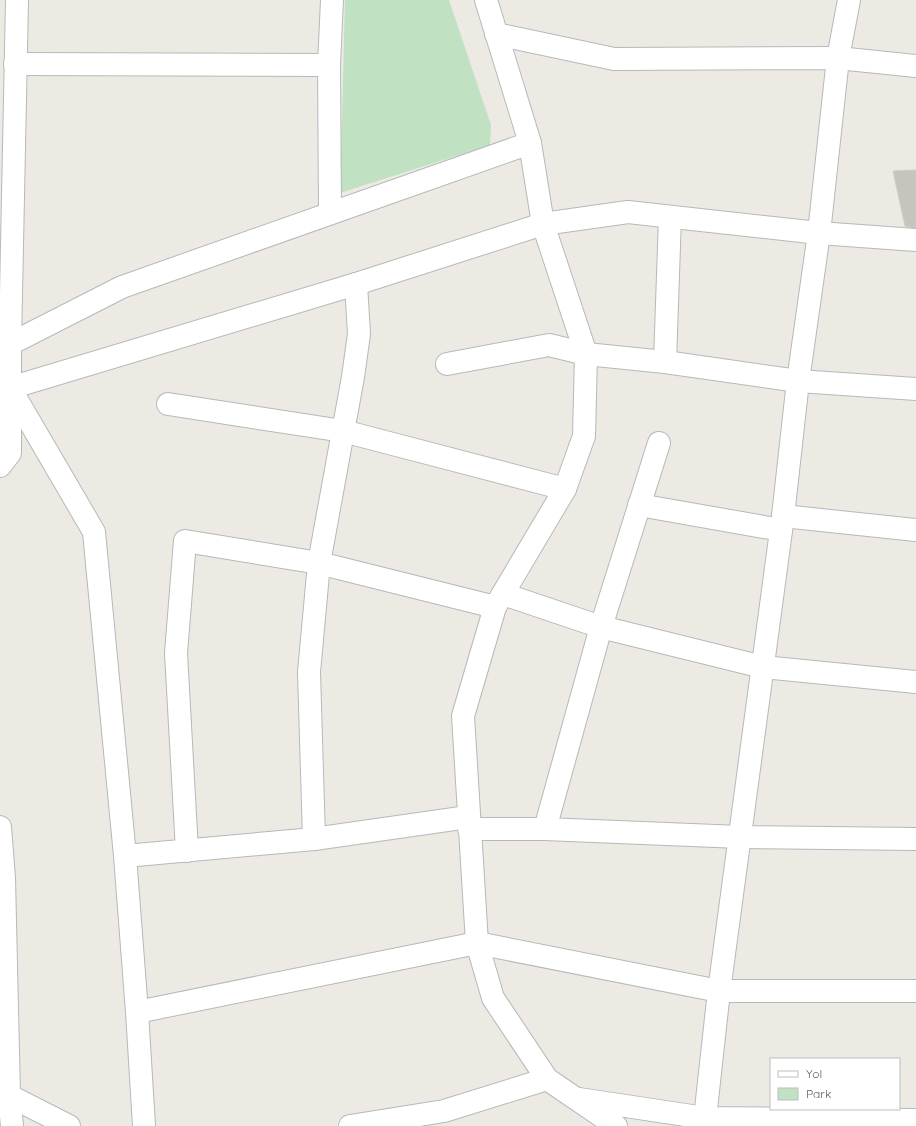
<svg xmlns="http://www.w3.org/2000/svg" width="916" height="1126" font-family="Quicksand,sans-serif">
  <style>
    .green { fill: #c0e2c3 }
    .building { fill: #c7c4be; stroke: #d0cdc0 }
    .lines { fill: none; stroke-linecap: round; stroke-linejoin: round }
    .minor-casing { stroke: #b7b8bd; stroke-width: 24 }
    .minor { stroke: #fff; stroke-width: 22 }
  </style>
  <rect width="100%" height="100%" fill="#eceae2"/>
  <path class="green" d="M345 0H449L491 125 490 145 340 193Z"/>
  <path class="building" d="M916 170V229L905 226 893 171Z"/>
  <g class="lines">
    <defs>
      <g id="minor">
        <path d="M486 0 530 143 543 224 586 354 584 436 565 489 495 607 463 716 477 943 493 998 547 1079 616 1126"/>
        <path d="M496 34 614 59 838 58 916 66"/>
        <path d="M15 64 329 65"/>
        <path d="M330 213 329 65 332 0"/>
        <path d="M0 352 10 344 122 287 530 143"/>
        <path d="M665 362 670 217"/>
        <path d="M447 364 549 345 586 354 665 362 798 381 916 389"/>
        <path d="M168 404 343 431 565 489"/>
        <path d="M0 466 10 453V344L17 0"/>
        <path d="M639 505 781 530"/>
        <path d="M783 516 916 530"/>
        <path d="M503 594 601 627 763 667 916 682"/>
        <path d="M0 827 4 878 9 1095 12 1126"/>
        <path d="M469 829H545L740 837 916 839"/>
        <path d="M545 829 601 627 659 443"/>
        <path d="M314 839 309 672 319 563 353 377 359 334 356 284"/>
        <path d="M187 851 176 653 185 541 319 563 495 607"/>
        <path d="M125 856 314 839 468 817"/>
        <path d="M137 1012 477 943 719 991H916"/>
        <path d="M0 1091 69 1126"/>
        <path d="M579 1099 705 1118 916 1120"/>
        <path d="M705 1118 719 991 783 516 798 381 819 233 838 58 849 0"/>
        <path d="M144 1126 137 1012 125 856 94 532 10 388 356 284 543 224 628 212 819 233 916 240"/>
        <path d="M350 1126 444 1111 547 1079"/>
      </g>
    </defs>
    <use href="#minor" class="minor-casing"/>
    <use href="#minor" class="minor"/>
  </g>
  <rect x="770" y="1058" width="130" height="52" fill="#ffffff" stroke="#bdbec0"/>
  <rect x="778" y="1071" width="20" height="6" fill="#ffffff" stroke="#bdbec0"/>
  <text x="806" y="1078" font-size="12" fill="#5a5c61">Yol</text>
  <rect x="778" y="1088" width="20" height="12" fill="#c0e2c3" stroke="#bdbec0"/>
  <text x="806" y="1098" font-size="12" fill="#5a5c61">Park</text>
</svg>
